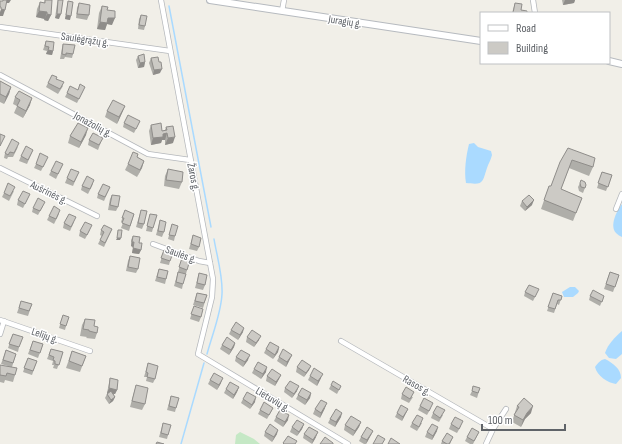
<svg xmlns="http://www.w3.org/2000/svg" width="622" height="444" font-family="'Sofia Sans Condensed',sans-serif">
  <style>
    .green { fill: #c5e8c5 }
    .water { fill: #aadaff }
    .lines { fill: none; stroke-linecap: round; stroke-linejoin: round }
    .stream { stroke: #aadaff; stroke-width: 1.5 }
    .street-casing { stroke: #b5b8bc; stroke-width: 6 }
    .secondary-casing { stroke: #b6babf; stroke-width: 8 }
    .street { stroke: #fff; stroke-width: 4.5 }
    .secondary { stroke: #fff; stroke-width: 6 }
    .wall { fill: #afaea9 }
    .shaded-wall { fill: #8f8d8a }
    .building { fill: #cccac5; stroke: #8f8d8a }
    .labels { text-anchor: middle; stroke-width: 3; stroke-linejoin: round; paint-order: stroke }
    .street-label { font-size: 11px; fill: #5f6368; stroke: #fff }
  </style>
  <rect width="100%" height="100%" fill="#f1efe8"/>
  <path class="green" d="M240 432 254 439 260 444H235L236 435Z"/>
  <g class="water">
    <path d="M474 143 478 147 491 151 492 155C491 160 488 164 487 168 482 183 484 185 466 183 464 171 466 156 469 144Z"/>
    <path d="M622 204V237C620 236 618 235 616 233 609 226 617 210 622 204Z"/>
    <path d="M570 287H575L579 291 578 293 573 297H564L562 292Z"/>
    <path d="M622 331V354L616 359 609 358 605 353C608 344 615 337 622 331Z"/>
    <path d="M605 359C613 363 621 369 621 378L616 384C608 383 597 376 595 367 598 363 600 360 605 359Z"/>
  </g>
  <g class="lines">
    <g class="stream">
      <path d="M169 6 211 227"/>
      <path d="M207 354C212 335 221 314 222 294 223 276 217 257 214 239"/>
      <path d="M181 444 204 363"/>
    </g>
    <defs>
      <g id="street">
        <path d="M161 0 213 279 212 297 198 354 348 444"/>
        <path d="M533 0 535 13"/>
        <path d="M282 11 284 0"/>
        <path d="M0 27 170 51"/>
        <path d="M0 75 148 154 190 160"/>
        <path d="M0 168 97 216"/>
        <path d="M616 209 622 194"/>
        <path d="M153 244 199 261 210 263"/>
        <path d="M0 320 90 351"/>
        <path d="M0 334 4 321"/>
        <path d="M341 341 493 429"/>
        <path d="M486 444 493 429 506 409"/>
      </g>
      <g id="secondary">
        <path d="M210 0 481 41"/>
        <path d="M609 61 622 64"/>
      </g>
    </defs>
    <use href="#street" class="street-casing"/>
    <use href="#secondary" class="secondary-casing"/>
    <use href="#street" class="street"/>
    <use href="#secondary" class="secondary"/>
  </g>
  <g class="wall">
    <path d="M45 0 51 15 48 21 44 20 45 19 36 17 37 9 40 2 44 3Z"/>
    <path d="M58 0 59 19 55 18 57 4Z"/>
    <path d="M562 0H575L574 3 563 5Z"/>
    <path d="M68 1 70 20 65 19 67 6Z"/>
    <path d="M79 3 89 15 87 20 76 18 77 8Z"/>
    <path d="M515 3 521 10 527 13H512Z"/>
    <path d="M102 6 107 10 112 25 107 24 105 30 97 29 99 13Z"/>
    <path d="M141 15 145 26 144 30 138 29 139 19Z"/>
    <path d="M46 41 53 51 52 55 46 54 47 51 43 50Z"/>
    <path d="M63 44 73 54 72 58 65 57 64 59H60L62 48Z"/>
    <path d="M138 56 145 62 144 67 138 68 136 60Z"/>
    <path d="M151 58 160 73 153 75 149 63Z"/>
    <path d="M56 79 63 86 58 94 46 87 48 83Z"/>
    <path d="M0 81 11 87 9 94 4 104 0 102Z"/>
    <path d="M78 90 83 91 77 103 65 97 67 93Z"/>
    <path d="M15 97 30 105 23 118 14 113 17 106 13 104Z"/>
    <path d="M125 106 122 113 117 124 105 117 107 111Z"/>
    <path d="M140 121 134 133 123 127 124 123Z"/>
    <path d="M151 125 162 131 165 130 166 127 173 143 165 145V140H162L161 143 151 145 149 131Z"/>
    <path d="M86 135 79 148 68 143 70 136Z"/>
    <path d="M89 140 101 142 98 150 88 145Z"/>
    <path d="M18 147 13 157H8L7 159 4 158 5 153Z"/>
    <path d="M568 148 593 167 589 176 569 168 561 189 582 198 573 221 541 209 549 186H551Z"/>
    <path d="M33 150 27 164 19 161 21 156Z"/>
    <path d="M137 157 144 161 137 177 125 170 128 164Z"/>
    <path d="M46 161 41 171 34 168 36 164Z"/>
    <path d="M63 164 56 179 49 175 51 171Z"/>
    <path d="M168 169 182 182 179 189 164 186 165 176Z"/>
    <path d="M79 172 73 186 65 183 67 178Z"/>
    <path d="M602 172 612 175 606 191 597 188Z"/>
    <path d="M580 183 586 185 583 193 579 191 578 187Z"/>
    <path d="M93 184 88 194 81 190 82 186Z"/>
    <path d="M110 187 104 201 97 198 98 194Z"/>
    <path d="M14 191 9 201 2 197 4 193Z"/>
    <path d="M30 194 23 208 17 205 18 200Z"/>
    <path d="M112 195 118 207 116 211 108 210 110 199Z"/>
    <path d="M522 201 532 205 525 211 520 206Z"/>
    <path d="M43 206 38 215 32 212 33 208Z"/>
    <path d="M125 210 134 214 129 231 121 228 123 223 121 222Z"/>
    <path d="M141 210 144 224 142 229 136 227Z"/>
    <path d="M59 214 54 224 47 220 49 216Z"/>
    <path d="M150 214 153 228 152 232 146 231Z"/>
    <path d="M160 220 164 232 162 237 156 235Z"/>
    <path d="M74 222 70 231 63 228 64 223Z"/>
    <path d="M172 224 175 236 174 241 168 239Z"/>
    <path d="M112 229 104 247 98 244 102 236 100 235 101 230Z"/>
    <path d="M90 230 85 239 79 236 80 231Z"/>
    <path d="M193 235 199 247 197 251 189 249Z"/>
    <path d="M133 236 141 250 139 254 132 253 133 247 131 246V240Z"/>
    <path d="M164 250 170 261 169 265 160 263Z"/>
    <path d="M130 256 138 269 136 273 126 271 128 261Z"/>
    <path d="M182 258 187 270 186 274 178 272Z"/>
    <path d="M159 269 168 271 165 284 155 281Z"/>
    <path d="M178 272 183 284 182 289 174 286Z"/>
    <path d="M610 272 619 275 613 292 604 289Z"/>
    <path d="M199 273 205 285 203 290 195 288Z"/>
    <path d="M525 292 537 293 533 301 524 296Z"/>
    <path d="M197 293 207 295 203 308 193 305Z"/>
    <path d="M553 293 562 296 559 305 557 304 554 313 547 311Z"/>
    <path d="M590 296H604L600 306 589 300Z"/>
    <path d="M21 301 32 304 28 316 17 313Z"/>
    <path d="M194 306 201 317 199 322 190 319Z"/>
    <path d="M63 315 66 326 65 330 59 328Z"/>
    <path d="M85 319 94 326 97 333 95 339 86 338 87 337 80 336 82 325Z"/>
    <path d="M231 330 243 332 238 340 229 334Z"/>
    <path d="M13 334 19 347 18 352 8 348Z"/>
    <path d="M247 337 259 340 254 347 246 342Z"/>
    <path d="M33 341 43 344 38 358 28 354Z"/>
    <path d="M235 343 234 347 229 355 220 349 222 345Z"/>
    <path d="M279 347 278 352 273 359 264 353 266 349Z"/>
    <path d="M51 349 63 352 57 369 53 368 54 365H52L53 361 47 359Z"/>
    <path d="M6 350 16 354 12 367 15 375 13 382 5 380 4 383 0 382V366H8L1 364Z"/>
    <path d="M72 351 86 356 80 372 66 368Z"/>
    <path d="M292 355 286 367 277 361 279 357Z"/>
    <path d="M236 357 248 360 243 367 235 361Z"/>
    <path d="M28 358 37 361 32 375 23 372Z"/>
    <path d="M148 363 155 379 153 383 146 381 147 377H144Z"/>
    <path d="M311 366 309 370 304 377 296 372 297 367Z"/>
    <path d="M254 369 266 372 261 379 252 373Z"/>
    <path d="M281 375 279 379 275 386 266 381 267 376Z"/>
    <path d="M310 376 321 378 317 386 308 380Z"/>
    <path d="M110 378 117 390 115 394H113L115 397 113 401 109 404 105 398 107 394 108 393H107Z"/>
    <path d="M210 380 221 383 217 390 208 384Z"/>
    <path d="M136 385 145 404 142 410 130 407 134 392Z"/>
    <path d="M331 385 341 386 337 394 329 389Z"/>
    <path d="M239 387 237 392 233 399 224 393 226 389Z"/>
    <path d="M285 388 297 391 292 398 284 392Z"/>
    <path d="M480 388 477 398 470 395 472 391Z"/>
    <path d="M311 393 310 398 305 405 296 399 298 395Z"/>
    <path d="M402 394 413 397 409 403 401 399Z"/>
    <path d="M171 396 176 408 175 412 167 410Z"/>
    <path d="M243 399 255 402 250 409 241 403Z"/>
    <path d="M420 406 431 408 427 415 418 410Z"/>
    <path d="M517 406 531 413 525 419 521 427 512 422Z"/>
    <path d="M273 408 271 412 267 419 258 414 260 410Z"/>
    <path d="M325 408 320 418 313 414 315 409Z"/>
    <path d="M408 409 402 421 395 417 397 413Z"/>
    <path d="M433 413 443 415 439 422 431 418Z"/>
    <path d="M276 417 288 420 283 427 274 421Z"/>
    <path d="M341 417 335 427 328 423 330 419Z"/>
    <path d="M361 422 359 427 353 436 344 430 345 425Z"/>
    <path d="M163 423 168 435 167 439 159 437Z"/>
    <path d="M412 423H422L417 431 410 427Z"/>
    <path d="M304 424 302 429 297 436 290 432 292 427Z"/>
    <path d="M451 424 461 426 457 433 449 429Z"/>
    <path d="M373 431 371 435 366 444H364L359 441 361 437Z"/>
    <path d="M437 431 432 440 425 437 427 432Z"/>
    <path d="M265 432 277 434 272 442 264 436Z"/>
    <path d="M479 432 473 444H470L465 441 467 437Z"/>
    <path d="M304 434 316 437 312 444 303 438Z"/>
    <path d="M453 437 450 444H441L442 441Z"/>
  </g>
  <g class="shaded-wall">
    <path d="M6 0H11L9 3H5Z"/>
    <path d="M565 0H575L574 3 563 5Z"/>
    <path d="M1 9 5 10 3 16H0V12Z"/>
    <path d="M39 11 47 12 45 19 36 17Z"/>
    <path d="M47 14 51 15 48 21 44 20Z"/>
    <path d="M57 14H61L59 19 55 18Z"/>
    <path d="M66 15 71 16 70 20 65 19Z"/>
    <path d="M108 18H115L112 25 107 24 105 30 97 29 100 22Z"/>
    <path d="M48 50 53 51 52 55 46 54Z"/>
    <path d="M145 62 144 67 138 68 140 63Z"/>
    <path d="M162 69 160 73 153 75 154 70Z"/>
    <path d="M11 87 9 94 4 104 6 97Z"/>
    <path d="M32 98 30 105 23 118 26 111Z"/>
    <path d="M125 106 122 113 117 124 119 117Z"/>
    <path d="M88 128 86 135 79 148 81 142Z"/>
    <path d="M167 133 165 140H162L161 143 151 145 153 138 163 134Z"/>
    <path d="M175 137 173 143 165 145 168 138Z"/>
    <path d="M144 161 142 168 137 177 140 170Z"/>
    <path d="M534 200 532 205 525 211 527 207Z"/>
    <path d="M117 238H121L120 240H116Z"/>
    <path d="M132 242H134L133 247 131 246Z"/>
    <path d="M133 248 141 250 139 254 132 253Z"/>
    <path d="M244 328 243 332 238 340 240 335Z"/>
    <path d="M261 336 259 340 254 347 256 343Z"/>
    <path d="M235 343 234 347 229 355 231 350Z"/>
    <path d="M279 347 278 352 273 359Z"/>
    <path d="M250 355 248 360 243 367 245 362Z"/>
    <path d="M292 355 286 367 287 362Z"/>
    <path d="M311 366 309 370 304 377 306 373Z"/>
    <path d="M267 367 266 372 261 379 263 374Z"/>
    <path d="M323 374 317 386 318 381Z"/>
    <path d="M281 375 279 379 275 386 276 382Z"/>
    <path d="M223 378 221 383 217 390 219 385Z"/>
    <path d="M299 386 297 391 292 398 294 394Z"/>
    <path d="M239 387 237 392 233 399 234 395Z"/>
    <path d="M109 388 117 390 115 394 107 393Z"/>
    <path d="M311 393 310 398 305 405 307 400Z"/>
    <path d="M115 397 113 401 109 404 111 400Z"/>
    <path d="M256 397 255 402 250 409Z"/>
    <path d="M327 403 325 408 320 418 321 413Z"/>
    <path d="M533 406 531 413 525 419 521 427 523 420 527 413Z"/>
    <path d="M408 409 402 421 403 417Z"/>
    <path d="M342 413 341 417 335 427 336 422Z"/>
    <path d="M289 415 288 420 283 427 285 422Z"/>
    <path d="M361 422 359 427 353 436 355 431Z"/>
    <path d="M304 424 302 429 297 436 299 432Z"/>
    <path d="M438 427 437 431 432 440 433 436Z"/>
    <path d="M278 430 277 434 272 442 274 437Z"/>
    <path d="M373 431 371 435 366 444 367 440Z"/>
    <path d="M318 432 316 437 312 444 313 440Z"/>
  </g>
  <g class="building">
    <path d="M3 0H7L5 10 1 9V7H0V1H3Z"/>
    <path d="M45 0H52L51 15 47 14V12L39 11 40 2 45 3Z"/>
    <path d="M58 0H63L61 14H57Z"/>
    <path d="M68 1 73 2 71 16 66 15Z"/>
    <path d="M79 3 90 5 89 15 77 14Z"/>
    <path d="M515 3 522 4 521 10 527 11V13H513Z"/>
    <path d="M102 6 108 7 107 10 115 11V18H108L107 23 100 22Z"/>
    <path d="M141 15 147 16 145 26 139 25Z"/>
    <path d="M46 41 54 42 53 51 48 50 49 47 45 46Z"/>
    <path d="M63 44 75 45 73 54 66 53V55L62 54Z"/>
    <path d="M144 54 145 62 140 63 138 56Z"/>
    <path d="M158 57 159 62H161L162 69 154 70 151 58Z"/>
    <path d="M52 75 57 77 56 79 64 82 60 89 48 83Z"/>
    <path d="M0 81 11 87 6 97 0 94Z"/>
    <path d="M80 84 85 87 79 99 67 93 70 86 78 90Z"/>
    <path d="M19 91 32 98 26 111 17 106 20 100 15 97Z"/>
    <path d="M113 100 125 106 119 117 107 111Z"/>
    <path d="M128 115 140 121 136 129 124 123Z"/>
    <path d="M78 123 88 128 81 142 70 136Z"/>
    <path d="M161 123 162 131 167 130 166 127 173 126 175 137 168 138 167 133 163 134V137L153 138 151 125Z"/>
    <path d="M93 133 103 138 99 145 89 140Z"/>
    <path d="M0 134 5 136 0 146Z"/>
    <path d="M12 139 19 143 14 153 10 152 8 155 5 153Z"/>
    <path d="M26 146 33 150 28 160 21 156Z"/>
    <path d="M568 148 595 158 593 167 572 160 561 189 582 198 576 213 544 200 549 186H551L560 162Z"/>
    <path d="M133 152 138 154 137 157 144 161 140 170 128 164Z"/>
    <path d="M40 153 48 157 43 167 36 164Z"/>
    <path d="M56 161 63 164 58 174 51 171Z"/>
    <path d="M71 169 79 172 74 182 67 178Z"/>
    <path d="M168 169 183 172 182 182 166 180Z"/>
    <path d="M602 172 612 175 608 187 598 183Z"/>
    <path d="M87 176 94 180 90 189 82 186Z"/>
    <path d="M581 180 585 182 586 185 585 188 581 187 580 183Z"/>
    <path d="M8 183 15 187 10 196 4 193Z"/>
    <path d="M103 184 110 187 105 197 98 194Z"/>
    <path d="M23 191 30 194 25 204 18 200Z"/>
    <path d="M112 195 120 196 118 207 110 205Z"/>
    <path d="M529 195 534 200 527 207 522 201Z"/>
    <path d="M38 198 45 202 40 211 33 208Z"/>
    <path d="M54 206 60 210 56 219 49 216Z"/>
    <path d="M125 210 134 214 130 226 122 223 124 218H122Z"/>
    <path d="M141 210 147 211 144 224 138 223Z"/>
    <path d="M69 214 76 217 71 227 64 223Z"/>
    <path d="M150 214 157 215 153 228 147 226Z"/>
    <path d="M160 220 166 222 164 232 158 231Z"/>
    <path d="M85 222 92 225 87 235 80 231Z"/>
    <path d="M172 224 178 226 175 236 169 235Z"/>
    <path d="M104 225 112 229 105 243 100 240 104 232 101 230Z"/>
    <path d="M118 230H122L121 238H117Z"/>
    <path d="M193 235 201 238 199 247 191 244Z"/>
    <path d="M133 236 140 237 139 243H142L141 250 133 248 134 242H132Z"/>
    <path d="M164 250 173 253 170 261 161 258Z"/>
    <path d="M130 256 140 258 138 269 128 267Z"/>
    <path d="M182 258 190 260 187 270 179 267Z"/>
    <path d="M159 269 168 271 166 279 157 277Z"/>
    <path d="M178 272 186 274 183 284 176 282Z"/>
    <path d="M610 272 619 275 615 287 606 284Z"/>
    <path d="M199 273 207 275 205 285 197 283Z"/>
    <path d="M529 285 539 289 535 297 525 292Z"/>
    <path d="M593 290 604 296 602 302 590 296Z"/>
    <path d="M197 293 207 295 204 303 195 301Z"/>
    <path d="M553 293 562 296 561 300H558L555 309 548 307Z"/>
    <path d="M21 301 32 304 29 311 19 308Z"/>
    <path d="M194 306 203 309 201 317 191 314Z"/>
    <path d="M63 315 69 317 66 326 60 324Z"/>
    <path d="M85 319 95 320 94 326 98 327 97 333 89 331V330L83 329Z"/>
    <path d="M236 322 244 328 240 335 231 330Z"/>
    <path d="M252 330 261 336 256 343 247 337Z"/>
    <path d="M13 334 23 337 19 347 9 344Z"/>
    <path d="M227 337 235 343 231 350 222 345Z"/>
    <path d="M33 341 43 344 40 353 30 350Z"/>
    <path d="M270 342 279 347 275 355 266 349Z"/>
    <path d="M51 349 63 352 59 365 55 364V361L53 360 54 357 49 355Z"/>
    <path d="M283 349 292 355 287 362 279 357Z"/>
    <path d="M6 350 16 354 13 363 3 360Z"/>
    <path d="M241 350 250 355 245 362 236 357Z"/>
    <path d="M72 351 86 356 82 366 69 361Z"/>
    <path d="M28 358 37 361 33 371 24 368Z"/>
    <path d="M302 360 311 366 306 373 297 367Z"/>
    <path d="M258 362 267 367 263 374 254 369Z"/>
    <path d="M148 363 158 366 155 379 147 377 148 373 146 372Z"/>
    <path d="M0 365 17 368 15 375 7 373 6 376 0 375Z"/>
    <path d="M314 368 323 374 318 381 310 376Z"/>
    <path d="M272 369 281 375 276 382 267 376Z"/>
    <path d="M214 373 223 378 219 385 210 380Z"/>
    <path d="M110 378 118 380 117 390 109 388Z"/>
    <path d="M290 381 299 386 294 394 285 388Z"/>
    <path d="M333 381 341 386 339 390 331 385Z"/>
    <path d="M230 382 239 387 234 395 226 389Z"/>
    <path d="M136 385 148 388 145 404 132 401Z"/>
    <path d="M473 386 480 388 478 393 472 391Z"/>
    <path d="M406 387 414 392 410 399 402 394Z"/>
    <path d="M302 388 311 393 307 400 298 395Z"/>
    <path d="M111 391 115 397 111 400 107 394Z"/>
    <path d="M247 392 256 397 252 405 243 399Z"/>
    <path d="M171 396 179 398 176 408 169 406Z"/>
    <path d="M424 398 433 403 429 411 420 406Z"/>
    <path d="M524 398 533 406 527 413 523 420 514 415 519 407 517 406Z"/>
    <path d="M321 400 327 403 321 413 315 409Z"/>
    <path d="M264 402 273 408 269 415 260 410Z"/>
    <path d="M401 405 408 409 403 417 397 413Z"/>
    <path d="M437 406 445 410 440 418 433 413Z"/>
    <path d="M336 409 342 413 336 422 330 419Z"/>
    <path d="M280 410 289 415 285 422 276 417Z"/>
    <path d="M417 415 423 418 419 427 412 423Z"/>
    <path d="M351 416 361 422 355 431 345 425Z"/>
    <path d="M455 417 463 421 459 429 451 424Z"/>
    <path d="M297 420 304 424 299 432 292 427Z"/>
    <path d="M163 423 171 425 168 435 161 433Z"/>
    <path d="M270 424 278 430 274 437 265 432Z"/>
    <path d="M432 424 438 427 433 436 427 432Z"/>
    <path d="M309 427 318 432 313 440 304 434Z"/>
    <path d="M367 427 373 431 367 440 361 437Z"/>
    <path d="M472 428 479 432 474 441 467 437Z"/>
    <path d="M447 433 453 437 449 444H447L442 441Z"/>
    <path d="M378 435 385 439 382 444H373Z"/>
    <path d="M288 436 297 441 295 444H284L283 443Z"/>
    <path d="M325 437 333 443V444H320Z"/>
    <path d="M391 438 400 444H388Z"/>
    <path d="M157 442 164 444H156Z"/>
  </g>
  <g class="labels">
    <g class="street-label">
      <text transform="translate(345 21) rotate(9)" y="4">Juragių g.</text>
      <text transform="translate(85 39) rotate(8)" y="4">Saulėgrąžų g.</text>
      <text transform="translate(93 124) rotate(28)" y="4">Jonažolių g.</text>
      <text transform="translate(194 177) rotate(79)" y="4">Žaros g.</text>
      <text transform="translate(49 192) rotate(26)" y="4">Aušrinės g.</text>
      <text transform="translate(181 254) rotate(20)" y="4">Saulės g.</text>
      <text transform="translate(45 335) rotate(19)" y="4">Lelijų g.</text>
      <text transform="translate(417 385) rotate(30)" y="4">Rasos g.</text>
      <text transform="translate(273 399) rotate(31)" y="4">Lietuvių g.</text>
    </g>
  </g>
  <rect x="480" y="12" width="130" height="52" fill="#ffffff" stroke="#bfc1c3"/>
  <rect x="488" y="25" width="20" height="6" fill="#ffffff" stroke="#bfc1c3"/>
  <text x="516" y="32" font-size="12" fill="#5f6368">Road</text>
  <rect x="488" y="42" width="20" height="12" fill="#cccac5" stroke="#bfc1c3"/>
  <text x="516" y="52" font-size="12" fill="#5f6368">Building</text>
  <path d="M482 424v6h83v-6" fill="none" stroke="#5f6368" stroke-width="2"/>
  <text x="488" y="424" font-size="12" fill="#5f6368" stroke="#ffffff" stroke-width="3" paint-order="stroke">100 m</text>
</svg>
